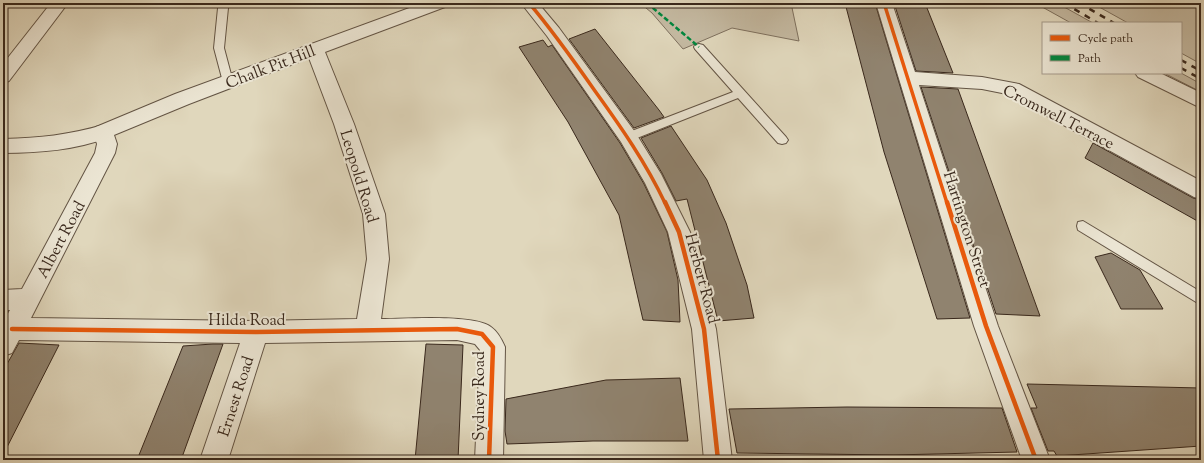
<svg xmlns="http://www.w3.org/2000/svg" width="1204" height="463" font-family="'Sorts Mill Goudy',serif">
  <style>
    .green { fill: #c4b9a1; stroke: #7e705e }
    .building { fill: #90836f; stroke: #39281c }
    .lines { fill: none; stroke-linecap: round; stroke-linejoin: round }
    .service-casing { stroke: #635444; stroke-width: 2 }
    .minor-casing { stroke: #635444; stroke-width: 2 }
    .tertiary-casing { stroke: #635444; stroke-width: 2 }
    .service { fill: #ebe5d3; fill-rule: evenodd }
    .minor { fill: #ebe5d3; fill-rule: evenodd }
    .tertiary { fill: #ebe5d3; fill-rule: evenodd }
    .rail { stroke: #39281c; stroke-width: 2.5; stroke-dasharray: 6 6; stroke-linecap: butt }
    .quiet { stroke: #00873e; stroke-width: 2.5; stroke-dasharray: 5 2.5; stroke-linecap: butt }
    .cycleway-far1-casing { stroke: #ebe5d3; stroke-width: 5.5 }
    .cycleway-casing { stroke: #ebe5d3; stroke-width: 7 }
    .cycleway-far1 { stroke: #e8590c; stroke-width: 3.5 }
    .cycleway { stroke: #e8590c; stroke-width: 4.5 }
    .labels { text-anchor: middle; stroke-width: 4; stroke-linejoin: round; paint-order: stroke }
    .street-label { font-size: 16px; fill: #39281c; stroke: #ebe5d3 }
  </style>
  <rect width="100%" height="100%" fill="#e0d7bc"/>
  <filter id="stains"><feTurbulence type="fractalNoise" baseFrequency=".005" numOctaves="4"/><feColorMatrix values="0 0 0 0 .2 0 0 0 0 .09 0 0 0 0 .02 0 0 0 .5 -.17"/></filter>
  <radialGradient id="worn" r=".72"><stop offset=".6" stop-color="#630" stop-opacity="0"/><stop offset="1" stop-color="#630" stop-opacity=".3"/></radialGradient>
  <g class="green">
    <path d="M640 3H791L799 41 732 28 683 49 652 13Z"/>
    <path d="M1035 3H1057L1093 23H1071Z"/>
    <path d="M1092 3H1121L1125 5 1129 3H1201V64L1181 53V23H1128Z"/>
    <path d="M1164 73H1181L1201 84V92Z"/>
  </g>
  <g class="building">
    <path d="M845 3H875L970 318 937 319 884 152Z"/>
    <path d="M894 3H925L953 73 916 71Z"/>
    <path d="M595 29 659 110 664 117 634 128 569 39Z"/>
    <path d="M543 40 548 47 552 45 620 143 644 184 667 232 678 280 680 322 643 320 619 215 568 122 519 47Z"/>
    <path d="M921 87 958 89 1040 316 996 314Z"/>
    <path d="M671 126 707 180 726 223 747 285 754 318 718 321 687 199 676 201 662 173 641 138Z"/>
    <path d="M1093 143 1193 198 1201 200V223L1085 158Z"/>
    <path d="M1111 253 1140 270 1163 309H1121L1095 257Z"/>
    <path d="M19 343 59 345 3 455V371Z"/>
    <path d="M213 344H223L181 460H137L183 346Z"/>
    <path d="M426 344 463 345 458 460H415Z"/>
    <path d="M680 378 688 441H593L507 444 505 431 506 399 606 380Z"/>
    <path d="M1027 384 1201 388V446L1057 456 1054 451H1048L1031 408H1037Z"/>
    <path d="M847 407 1002 408 1017 452 893 455 737 453 729 409Z"/>
  </g>
  <g class="lines">
    <defs>
      <g id="service">
        <path d="M223 5 228 8 224 48 233 82 232 85H224L223 82 214 48 218 8Z"/>
        <path d="M699 44 703 45 786 137 788 140 786 143 782 144 778 143 738 98 632 140 628 141 624 140 622 137 624 134 733 92 695 49 694 47 695 45Z"/>
        <path d="M1083 221 1201 292V305L1078 230 1077 226 1078 222Z"/>
      </g>
      <g id="minor">
        <path d="M51 3H68L9 81 3 83V64Z"/>
        <path d="M423 3H447L445 7 325 52 354 124 385 214 389 259 381 319C404 319 475 314 491 327 498 332 502 340 505 347L503 460H475L480 350 475 344 457 340 265 343 228 460H200L240 343 19 340 12 353 3 356V322L10 310H3V290L22 289 95 153 97 144 93 132 96 127 175 94ZM309 58 334 124 363 214 367 259 357 319 256 321 31 318 115 153 117 144 114 135 189 104Z"/>
        <path d="M521 3H538L559 28 635 132 661 174 690 232 716 329 732 460H704L692 329 668 232 645 183 621 142 547 36Z"/>
        <path d="M876 3H892L915 72 982 77 1019 84 1201 181V199L1194 197 1007 94 982 89 919 85 998 326 1050 460H1022L974 326Z"/>
        <path d="M1135 73H1160L1201 93V108L1138 77Z"/>
      </g>
      <path id="tertiary" d="M103 125 110 127 113 132 110 137C75 150 40 153 3 153V139C39 138 69 135 103 125Z"/>
    </defs>
    <use href="#service" class="service-casing"/>
    <use href="#minor" class="minor-casing"/>
    <use href="#tertiary" class="tertiary-casing"/>
    <use href="#service" class="service"/>
    <use href="#minor" class="minor"/>
    <use href="#tertiary" class="tertiary"/>
    <g class="rail">
      <path d="M1064 3 1098 23"/>
      <path d="M1079 3 1114 23"/>
      <path d="M1181 60 1201 71"/>
      <path d="M1181 68 1201 79"/>
    </g>
    <path class="quiet" d="M647 3 699 47"/>
    <defs>
      <g id="cycleway-far1">
        <path d="M529 3C553 31 574 61 595 91 621 127 646 163 665 203"/>
        <path d="M884 3 947 203"/>
      </g>
      <g id="cycleway">
        <path d="M665 202 679 232 704 329 718 460"/>
        <path d="M947 202 986 326 1036 460"/>
        <path d="M12 329 256 332 457 329 482 334 493 347 489 460"/>
      </g>
    </defs>
    <use href="#cycleway-far1" class="cycleway-far1-casing"/>
    <use href="#cycleway" class="cycleway-casing"/>
    <use href="#cycleway-far1" class="cycleway-far1"/>
    <use href="#cycleway" class="cycleway"/>
  </g>
  <g class="labels">
    <g class="street-label">
      <text transform="translate(270 66) rotate(-21)" y="6">Chalk Pit Hill</text>
      <text transform="translate(1059 116) rotate(27)" y="6">Cromwell Terrace</text>
      <text transform="translate(360 176) rotate(73)" y="6">Leopold Road</text>
      <text transform="translate(968 229) rotate(72)" y="6">Hartington Street</text>
      <text transform="translate(60 239) rotate(-62)" y="6">Albert Road</text>
      <text transform="translate(703 278) rotate(75)" y="6">Herbert Road</text>
      <text x="247" y="325">Hilda Road</text>
      <text transform="translate(235 396) rotate(-72)" y="6">Ernest Road</text>
      <text transform="translate(478 396) rotate(-90)" y="6">Sydney Road</text>
    </g>
  </g>
  <rect width="1204" height="463" fill="none" stroke="#e0d7bc" stroke-width="16"/>
  <rect x="4" y="4" width="1196" height="455" fill="none" stroke="#39281c" stroke-width="2"/>
  <rect x="8" y="8" width="1188" height="447" fill="none" stroke="#39281c"/>
  <rect x="1042" y="22" width="140" height="52" fill="#ebe5d3" stroke="#a4998a"/>
  <rect x="1050" y="35" width="20" height="6" fill="#e8590c" stroke="#a4998a"/>
  <text x="1078" y="42" font-size="12" fill="#39281c">Cycle path</text>
  <rect x="1050" y="55" width="20" height="6" fill="#00873e" stroke="#a4998a"/>
  <text x="1078" y="62" font-size="12" fill="#39281c">Path</text>
  <rect width="100%" height="100%" filter="url(#stains)"/>
  <rect width="100%" height="100%" fill="url(#worn)"/>
</svg>
